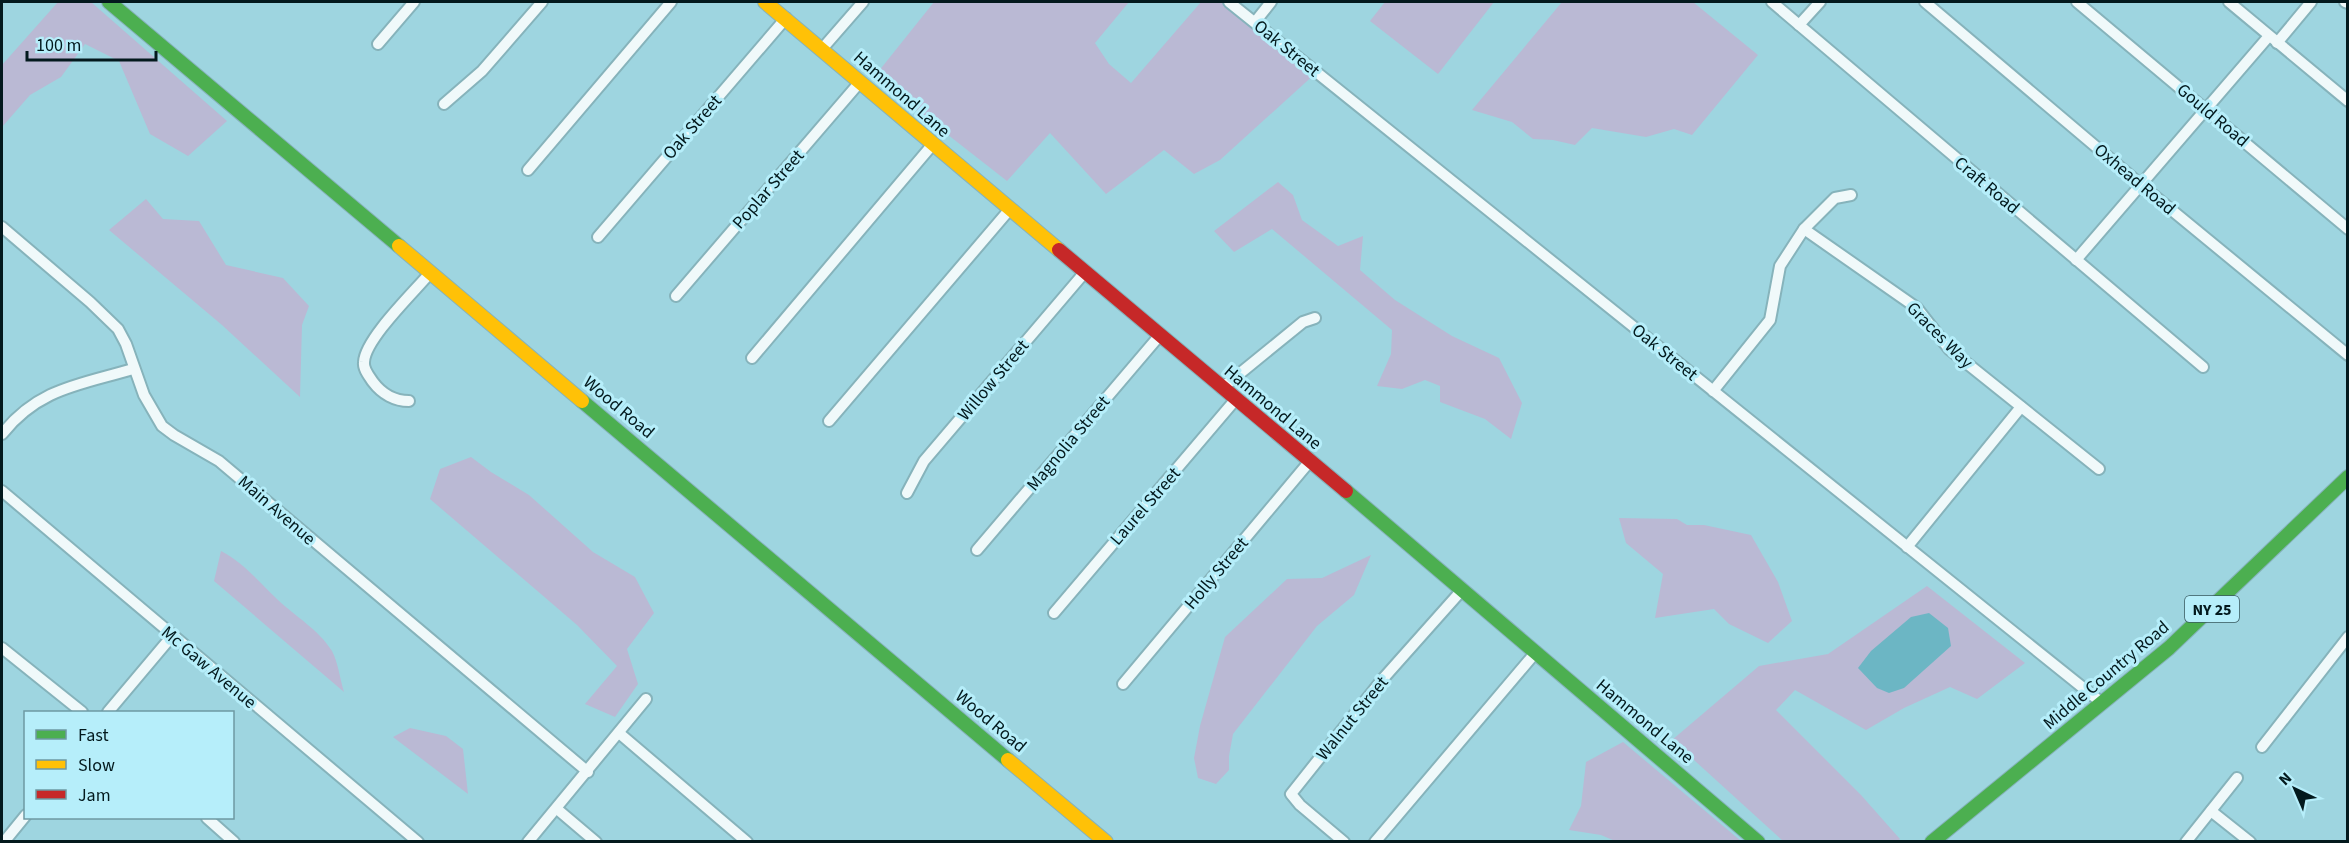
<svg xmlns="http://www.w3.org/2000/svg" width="2349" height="843" font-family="'Source Sans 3',sans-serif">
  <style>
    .green { fill: #bab9d4 }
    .water { fill: #6cb6c4 }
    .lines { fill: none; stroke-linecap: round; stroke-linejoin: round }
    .street-casing { stroke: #86b3bb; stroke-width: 14 }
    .fast-casing { stroke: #86b3bb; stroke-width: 16 }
    .slow-casing { stroke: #86b3bb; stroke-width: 16 }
    .jam-casing { stroke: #86b3bb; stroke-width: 16 }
    .street { stroke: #f0f9fa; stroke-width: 10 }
    .fast { stroke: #4caf50; stroke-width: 14 }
    .slow { stroke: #ffc107; stroke-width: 14 }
    .jam { stroke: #c62828; stroke-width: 14 }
    .labels { text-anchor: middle; stroke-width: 6; stroke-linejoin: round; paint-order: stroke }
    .shield { fill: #b6eefa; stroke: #39595f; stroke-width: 1.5 }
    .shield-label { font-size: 16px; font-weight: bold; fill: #03191d }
    .street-label { font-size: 18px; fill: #03191d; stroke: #b6eefa }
  </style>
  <rect width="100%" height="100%" fill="#9ed5e0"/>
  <g class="green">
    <path d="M58 2H91L227 121 188 156 150 134 119 61 85 44 61 77 30 95 2 127V65Z"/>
    <path d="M934 2H1129L1095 43 1109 64 1131 83 1201 2H1229L1317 72 1220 160 1194 174 1164 150 1106 194 1050 133 1007 181 874 77Z"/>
    <path d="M1385 2H1494L1438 74 1370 21Z"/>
    <path d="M1562 2H1693L1758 55 1692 135 1674 129 1646 137 1592 128 1575 145 1553 140 1533 139 1512 122 1472 110Z"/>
    <path d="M1278 182 1293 195 1302 220 1338 246 1363 236 1360 270 1395 300 1452 336 1499 358 1522 403 1511 439 1485 419 1440 402V386L1425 380 1402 389 1377 386 1391 354 1392 330 1272 229 1234 252 1214 231Z"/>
    <path d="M146 199 163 219 199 221 226 265 283 278 309 306 302 325 300 397 222 325 109 230Z"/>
    <path d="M471 457 491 472 529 495 593 552 635 577 654 613 627 649 638 684 615 717 585 704 617 666 577 625 430 499 440 469Z"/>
    <path d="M1619 518 1677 519 1687 525H1704L1751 535 1778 582 1792 621 1768 643 1729 624 1714 609 1655 618 1663 574 1626 543Z"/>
    <path d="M221 551C244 563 259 582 278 600 295 616 319 630 332 651 338 662 340 679 344 692L214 581Z"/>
    <path d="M1371 555 1354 595 1317 626 1233 734 1229 756V770L1216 784 1198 778 1194 758 1200 726 1225 637 1287 579 1322 578Z"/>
    <path d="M1927 586 2025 663 1977 699 1950 687 1904 708 1866 730 1795 690 1776 710 1861 795 1900 839 1898 841H1783L1672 740 1759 666 1828 654Z"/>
    <path d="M410 728 446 736 463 749 468 794 393 737Z"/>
    <path d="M1623 742 1741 841H1615L1601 835 1569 830 1581 806 1586 762Z"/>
  </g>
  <path class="water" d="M1929 613 1948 628 1951 646 1904 688 1889 693 1877 688 1858 668 1871 651 1911 617Z"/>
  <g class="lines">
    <defs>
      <g id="street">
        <path d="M1229 2 2102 703"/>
        <path d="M1772 2 2203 367"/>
        <path d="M1925 2 2140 184 2348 355"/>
        <path d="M2077 2 2348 229"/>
        <path d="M2229 2 2348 101"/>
        <path d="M2345 2 2348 3"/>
        <path d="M1255 22 1271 2"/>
        <path d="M1799 25 1820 2"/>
        <path d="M2277 43 2311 2"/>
        <path d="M378 44 414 2"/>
        <path d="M822 49 863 2"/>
        <path d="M444 104 482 71 542 2"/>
        <path d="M528 170 671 2"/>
        <path d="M2 227 90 302 118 329 126 344 144 395 162 426 174 435 219 461 588 772"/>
        <path d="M1804 229 1917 308 1949 349 2099 469"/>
        <path d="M598 237 786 18"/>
        <path d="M2076 260 2269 36"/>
        <path d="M676 296 860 82"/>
        <path d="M752 358 933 144"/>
        <path d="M1222 388 1303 322 1315 318"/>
        <path d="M1713 391 1770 320 1780 266 1804 229 1835 198 1851 195"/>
        <path d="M409 401C395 401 382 394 373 382 369 376 363 369 364 362 365 339 414 292 430 273"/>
        <path d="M829 421 1010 209"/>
        <path d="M2 434C39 388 79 385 133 369"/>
        <path d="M2 491 418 842"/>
        <path d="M907 493 924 461 1085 272"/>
        <path d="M1907 547 2021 407"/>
        <path d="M977 550 1160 335"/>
        <path d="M1054 613 1236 399"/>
        <path d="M2 648 82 712"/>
        <path d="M1123 684 1310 461"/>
        <path d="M108 712 172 636"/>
        <path d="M619 733 747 842"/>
        <path d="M2262 747 2348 637"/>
        <path d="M557 809 596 842"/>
        <path d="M2211 811 2250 842"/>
        <path d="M207 818 234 842"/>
        <path d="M4 842 26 815"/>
        <path d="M528 842 646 699"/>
        <path d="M1344 842 1300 805 1291 794 1381 681 1462 590"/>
        <path d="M1375 842 1536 652"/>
        <path d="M2186 842 2237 778"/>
      </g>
      <g id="fast">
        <path d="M109 2 399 246"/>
        <path d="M582 401 1008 760"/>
        <path d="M1346 491 1758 842"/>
        <path d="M1932 842 2169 648 2348 477"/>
      </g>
      <g id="slow">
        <path d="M765 2 1059 250"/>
        <path d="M399 246 582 401"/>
        <path d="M1008 760 1106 842"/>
      </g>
      <path id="jam" d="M1059 250 1346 491"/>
    </defs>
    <use href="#street" class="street-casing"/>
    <use href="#fast" class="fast-casing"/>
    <use href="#slow" class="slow-casing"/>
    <use href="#jam" class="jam-casing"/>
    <use href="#street" class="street"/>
    <use href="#fast" class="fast"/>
    <use href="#slow" class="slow"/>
    <use href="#jam" class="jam"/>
  </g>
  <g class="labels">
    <rect class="shield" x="2185" y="596" width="54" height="26" rx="4.5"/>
    <g class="shield-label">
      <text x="2212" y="615">NY 25</text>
    </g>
    <g class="street-label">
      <text transform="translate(1287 48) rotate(39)" y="6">Oak Street</text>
      <text transform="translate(902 94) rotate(41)" y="6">Hammond Lane</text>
      <text transform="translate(2213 115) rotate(40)" y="6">Gould Road</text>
      <text transform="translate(692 127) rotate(-49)" y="6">Oak Street</text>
      <text transform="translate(2135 179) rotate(40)" y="6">Oxhead Road</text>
      <text transform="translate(1987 185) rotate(40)" y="6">Craft Road</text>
      <text transform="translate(768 189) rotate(-49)" y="6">Poplar Street</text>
      <text transform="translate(1940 335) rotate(45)" y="6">Graces Way</text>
      <text transform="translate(1665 352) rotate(39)" y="6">Oak Street</text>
      <text transform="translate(993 380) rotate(-50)" y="6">Willow Street</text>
      <text transform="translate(619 407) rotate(40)" y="6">Wood Road</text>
      <text transform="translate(1273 407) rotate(40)" y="6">Hammond Lane</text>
      <text transform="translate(1068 443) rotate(-50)" y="6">Magnolia Street</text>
      <text transform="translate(1145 506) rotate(-49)" y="6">Laurel Street</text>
      <text transform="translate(277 510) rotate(41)" y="6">Main Avenue</text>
      <text transform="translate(1216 573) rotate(-50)" y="6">Holly Street</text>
      <text transform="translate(209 667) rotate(40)" y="6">Mc Gaw Avenue</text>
      <text transform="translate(2106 675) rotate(-40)" y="6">Middle Country Road</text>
      <text transform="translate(1352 718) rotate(-51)" y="6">Walnut Street</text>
      <text transform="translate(991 721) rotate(40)" y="6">Wood Road</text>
      <text transform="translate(1645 721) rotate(40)" y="6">Hammond Lane</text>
    </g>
  </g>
  <rect width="2349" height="843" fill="none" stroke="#03191d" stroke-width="6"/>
  <rect x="24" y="711" width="210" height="108" fill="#b6eefa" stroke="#6e99a2" stroke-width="1.5"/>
  <rect x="36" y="730" width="30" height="9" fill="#4caf50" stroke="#6e99a2" stroke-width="1.5"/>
  <text x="78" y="741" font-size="18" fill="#03191d">Fast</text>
  <rect x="36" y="760" width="30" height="9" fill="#ffc107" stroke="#6e99a2" stroke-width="1.5"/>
  <text x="78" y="771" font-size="18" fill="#03191d">Slow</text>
  <rect x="36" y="790" width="30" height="9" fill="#c62828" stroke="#6e99a2" stroke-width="1.5"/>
  <text x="78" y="801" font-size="18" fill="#03191d">Jam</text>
  <g transform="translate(2295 789) rotate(316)" stroke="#b6eefa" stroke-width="4.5" paint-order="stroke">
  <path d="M0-4.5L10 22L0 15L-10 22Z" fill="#03191d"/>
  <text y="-9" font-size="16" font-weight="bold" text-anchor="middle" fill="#03191d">N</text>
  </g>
  <path d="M27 51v9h129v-9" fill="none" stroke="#03191d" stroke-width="3"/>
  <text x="36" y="51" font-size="18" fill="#03191d" stroke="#b6eefa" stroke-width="4.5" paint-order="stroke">100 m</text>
</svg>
